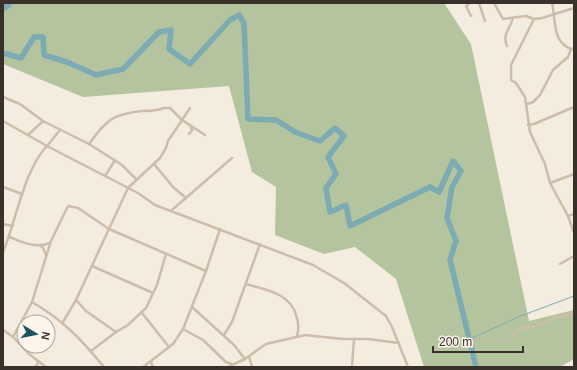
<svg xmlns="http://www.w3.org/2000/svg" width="577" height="370" font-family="Arial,sans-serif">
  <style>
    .green { fill: #b4c49e }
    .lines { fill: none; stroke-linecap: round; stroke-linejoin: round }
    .stream { stroke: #7cabb3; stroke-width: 1 }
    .river { stroke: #7cabb3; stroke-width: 5.5 }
    .street { stroke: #cdbdaa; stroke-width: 2.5 }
  </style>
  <rect width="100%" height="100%" fill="#f4ecdf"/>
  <path class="green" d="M3 3H444L471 44 529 321 574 310V359L560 367H424L396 279 355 247 324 254 275 235 276 187 252 172 229 86 83 97 3 64Z"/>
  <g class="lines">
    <path class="stream" d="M470 339 518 317 574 296"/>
    <g class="river">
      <path d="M3 9 9 5V3"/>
      <path d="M3 53 21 58 34 37H43L44 55 67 62 96 75 123 69 159 32 171 30 169 49 190 64 230 20 239 15 244 23 248 119 276 120 295 132 320 141 335 128 344 136 328 157 336 174 326 188 330 212 346 205 350 226 430 187 439 192 453 161 461 171 452 187 447 218 456 241 450 260 476 367"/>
    </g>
    <g class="street">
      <path d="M470 3 466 6 471 16"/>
      <path d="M479 3 485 21"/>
      <path d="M494 3 503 19 526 16 534 19 542 18 574 8"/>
      <path d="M552 3C556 20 552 42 571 49"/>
      <path d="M534 19 511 65V80L516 83 525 97 530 132 545 164 550 183 568 216 574 233"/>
      <path d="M507 46C502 34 510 29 513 18"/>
      <path d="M3 97 20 104 43 121 89 144 122 165 136 179"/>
      <path d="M527 104 533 102 540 95 553 70 568 57 571 49H574"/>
      <path d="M3 121 47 146 60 130"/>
      <path d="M528 125 534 124 574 107"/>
      <path d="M189 134 192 130 190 125"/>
      <path d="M28 135 43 121"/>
      <path d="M89 144C106 120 113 114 142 111 149 111 157 111 164 108H170L182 120 205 135"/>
      <path d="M154 164 173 187 186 198"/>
      <path d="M105 176 115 160"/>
      <path d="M550 183 574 174"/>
      <path d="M3 187 22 194"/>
      <path d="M172 210 232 158"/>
      <path d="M568 216 574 214"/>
      <path d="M3 224 13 226"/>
      <path d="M9 237C23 242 35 249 50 243"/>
      <path d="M41 246 43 248 46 255"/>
      <path d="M3 252C16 221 24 170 47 146L138 193 155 205 313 265 344 283 386 316 392 327 408 367"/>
      <path d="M560 264 574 256"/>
      <path d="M92 266 153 293"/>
      <path d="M246 284C266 290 290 293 296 315 299 323 299 329 297 336"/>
      <path d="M76 300 86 311 116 332"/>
      <path d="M32 302C64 321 80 338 104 367"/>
      <path d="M192 307 234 345 245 359"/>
      <path d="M142 313 169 347"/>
      <path d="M63 322 76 300 128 188 160 158 166 148 168 141 190 108"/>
      <path d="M183 329 203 340 226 362 232 364"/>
      <path d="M3 330 13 337 29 354 46 367"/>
      <path d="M224 335 232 322 260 244"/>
      <path d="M13 337 32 302 51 241 68 206 78 208 109 229 206 271"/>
      <path d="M509 337 522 328 540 325 553 318 574 313"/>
      <path d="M573 344H574"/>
      <path d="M91 351 116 332 128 325 146 308 157 285 166 254"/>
      <path d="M249 356 252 367"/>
      <path d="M151 362 153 367"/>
      <path d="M35 367 39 362"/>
      <path d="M143 367 173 344 183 329 206 271 220 229"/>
      <path d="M228 367 245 359 266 344 305 335 343 339H368L399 343"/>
      <path d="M352 367 354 339"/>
    </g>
  </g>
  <rect width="577" height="370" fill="none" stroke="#3a302a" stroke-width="8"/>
  <g transform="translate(36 334) rotate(100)"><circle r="19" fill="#fbf5ec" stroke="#aea69e"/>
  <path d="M0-3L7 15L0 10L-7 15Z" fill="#1d535e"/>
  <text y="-6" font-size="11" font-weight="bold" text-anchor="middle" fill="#3a302a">N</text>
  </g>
  <path d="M433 346v6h90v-6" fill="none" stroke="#3a302a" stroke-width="2"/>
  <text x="439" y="346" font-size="12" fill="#3a302a" stroke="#fbf5ec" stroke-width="3" paint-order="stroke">200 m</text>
</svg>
